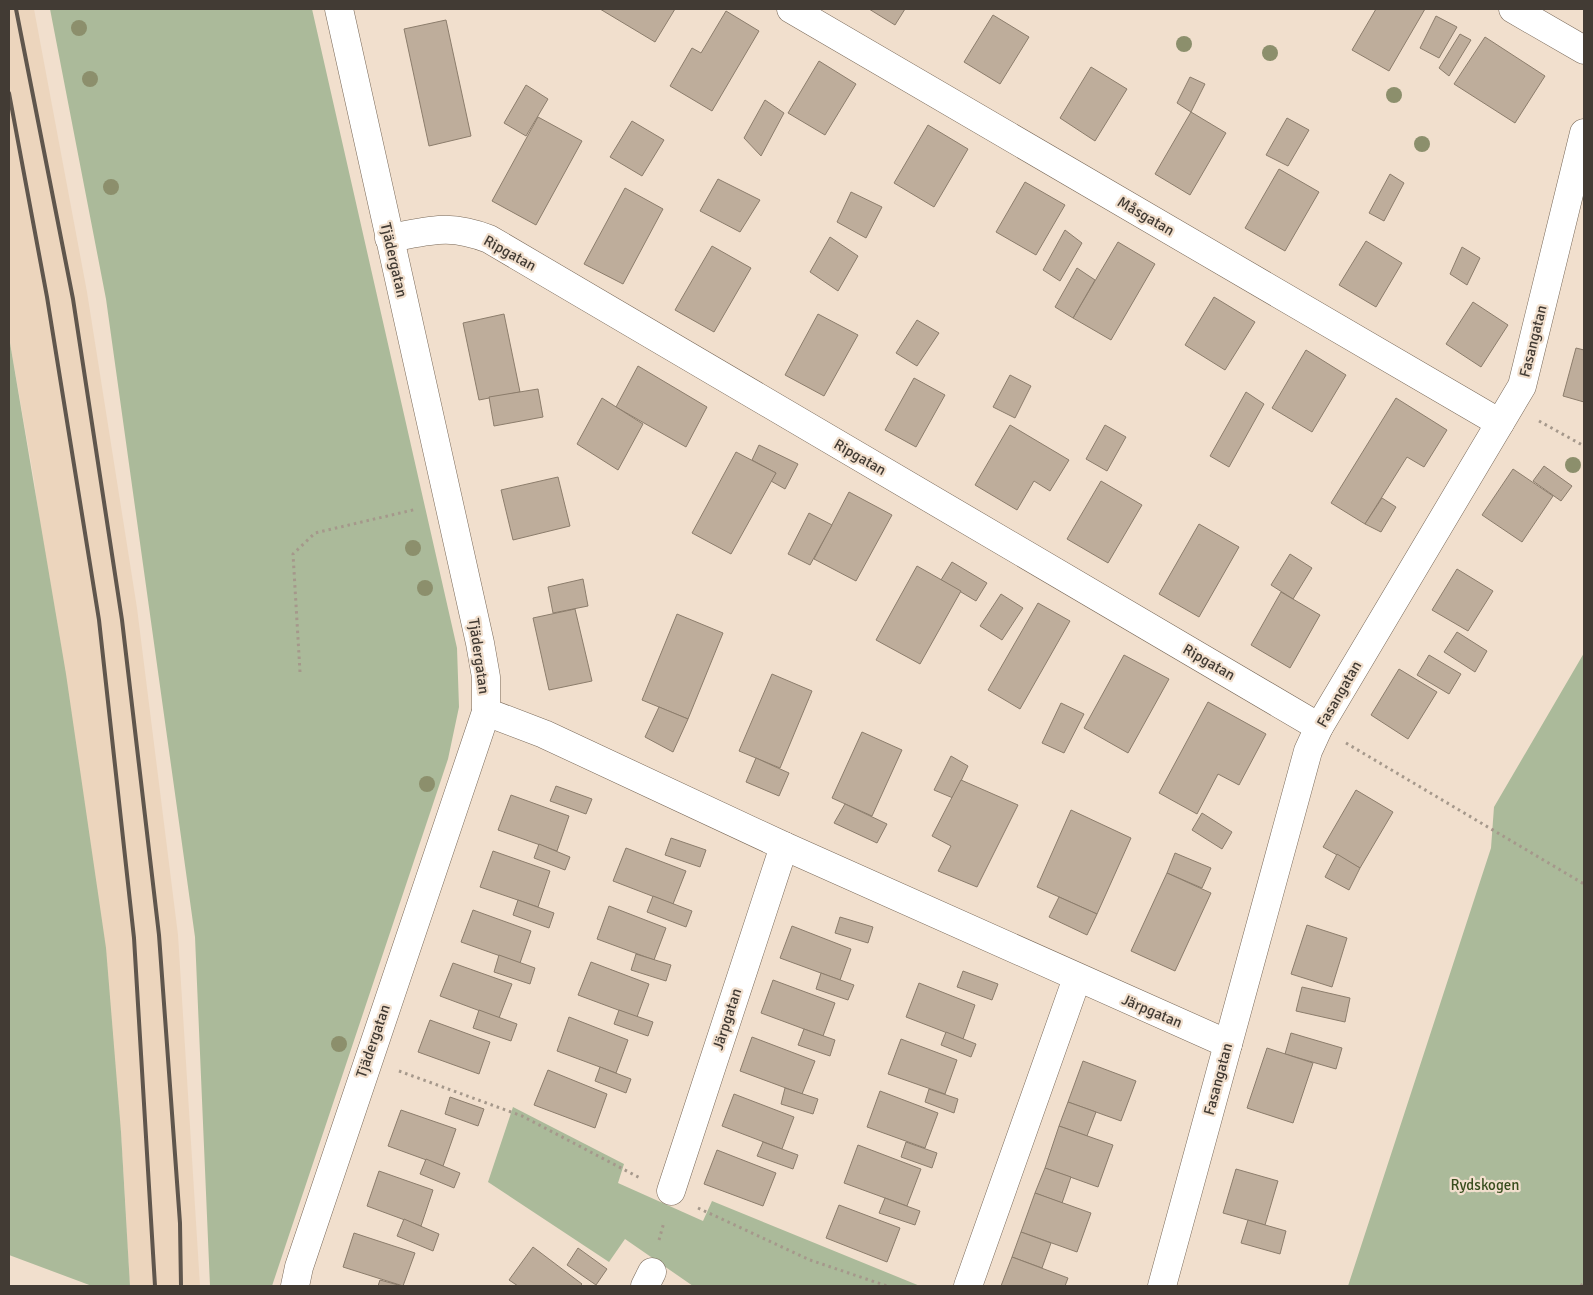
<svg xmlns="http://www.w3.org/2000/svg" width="1593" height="1295" font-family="Signika,sans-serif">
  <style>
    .built { fill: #ecd5bd }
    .green { fill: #abba9a }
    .building { fill: #bead9b; stroke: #8c7d6c }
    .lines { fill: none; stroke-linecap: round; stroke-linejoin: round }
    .minor-casing { stroke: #796959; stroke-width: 29 }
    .path { stroke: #a5988b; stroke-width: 3; stroke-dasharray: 2.5 4; stroke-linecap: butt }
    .minor { stroke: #fff; stroke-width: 28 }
    .rail { stroke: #5f564d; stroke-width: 4 }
    .tree { fill: #8c8f6c }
    .labels { text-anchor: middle; stroke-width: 4.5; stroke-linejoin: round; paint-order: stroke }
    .street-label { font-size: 15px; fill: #423b34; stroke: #f1dfcd }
    .park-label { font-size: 15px; fill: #394d1d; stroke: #f1dfcd }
  </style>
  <rect width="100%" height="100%" fill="#f1dfcd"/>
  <path class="built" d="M9 9H34L87 292 137 608 178 935 200 1286H130L121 1132 34 480 9 337Z"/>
  <g class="green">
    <path d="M50 9H312L457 648 459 707 448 759 272 1286H210L195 937 106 299Z"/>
    <path d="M9 337 66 674 106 948 121 1132 130 1286H92L9 1255Z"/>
    <path d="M1584 653V1286H1348L1491 848 1494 807Z"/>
    <path d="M513 1107 624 1164 618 1183 703 1221 712 1201 920 1286H693L625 1239 609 1262 488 1182Z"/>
  </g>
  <g class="building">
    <path d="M600 9H675L655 42Z"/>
    <path d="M869 9H905L895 25Z"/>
    <path d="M1376 9H1425L1389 71 1352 50Z"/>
    <path d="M726 11 759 31 712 111 670 86 692 48 701 53Z"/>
    <path d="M993 15 1029 37 1000 84 964 62Z"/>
    <path d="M1436 16 1457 27 1439 58 1420 48Z"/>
    <path d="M446 20 471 136 429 146 404 29Z"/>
    <path d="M1460 34 1471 40 1449 76 1439 68Z"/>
    <path d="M1485 37 1545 76 1515 123 1454 84Z"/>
    <path d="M819 61 856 84 825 135 788 113Z"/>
    <path d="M1091 67 1127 89 1095 141 1060 118Z"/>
    <path d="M1190 77 1205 84 1191 112 1177 103Z"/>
    <path d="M526 85 548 99 526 136 504 123Z"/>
    <path d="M765 100 784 113 761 156 744 138Z"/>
    <path d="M1191 112 1226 133 1190 195 1155 174Z"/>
    <path d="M538 117 582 141 536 225 492 201Z"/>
    <path d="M1287 118 1309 130 1288 166 1266 155Z"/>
    <path d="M632 121 664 140 642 176 610 157Z"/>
    <path d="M928 125 968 149 934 207 894 183Z"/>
    <path d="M1279 169 1319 192 1285 251 1245 228Z"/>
    <path d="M1390 174 1404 183 1384 221 1369 213Z"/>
    <path d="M718 179 760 200 740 232 700 211Z"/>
    <path d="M1025 182 1065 205 1036 255 996 232Z"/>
    <path d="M625 188 663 209 623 284 584 264Z"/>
    <path d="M851 192 882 207 866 238 837 222Z"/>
    <path d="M1065 230 1082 243 1060 281 1043 270Z"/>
    <path d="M830 237 858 256 838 291 810 272Z"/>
    <path d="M1366 241 1402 263 1376 307 1339 285Z"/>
    <path d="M1118 242 1155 264 1111 340 1073 318Z"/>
    <path d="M712 246 751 268 714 332 675 310Z"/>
    <path d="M1462 247 1480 258 1467 285 1450 274Z"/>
    <path d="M1077 268 1095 280 1073 318 1055 307Z"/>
    <path d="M1214 297 1255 322 1225 370 1185 345Z"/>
    <path d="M1473 302 1508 325 1481 367 1446 344Z"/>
    <path d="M504 314 520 392 479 400 463 323Z"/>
    <path d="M818 314 858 335 824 396 785 375Z"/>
    <path d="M917 320 939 333 917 366 896 353Z"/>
    <path d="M1576 348 1584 350V402L1563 396Z"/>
    <path d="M1306 350 1346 375 1312 432 1272 408Z"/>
    <path d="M638 366 707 407 686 447 616 407Z"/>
    <path d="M1010 375 1031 386 1015 418 993 407Z"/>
    <path d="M914 378 945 395 916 447 885 430Z"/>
    <path d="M538 389 543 417 494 426 489 397Z"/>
    <path d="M1246 392 1264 404 1229 467 1210 456Z"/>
    <path d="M602 398 643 424 618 470 577 444Z"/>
    <path d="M1396 398 1447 430 1424 467 1407 457 1365 524 1331 503Z"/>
    <path d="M1010 425 1069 460 1050 491 1034 481 1017 510 975 485Z"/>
    <path d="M1105 425 1126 437 1107 471 1086 459Z"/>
    <path d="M759 445 798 464 785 489 771 481 776 473 752 460Z"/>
    <path d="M736 452 776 473 731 554 692 533Z"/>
    <path d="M1544 466 1572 486 1561 501 1533 481Z"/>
    <path d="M1513 469 1553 496 1522 542 1482 515Z"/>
    <path d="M558 477 570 526 513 540 501 490Z"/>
    <path d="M1101 481 1142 505 1108 563 1067 539Z"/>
    <path d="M849 492 892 515 856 581 814 559Z"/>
    <path d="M1382 498 1396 507 1381 532 1365 524Z"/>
    <path d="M809 513 832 525 810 565 788 554Z"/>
    <path d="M1199 524 1239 547 1199 617 1159 594Z"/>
    <path d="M1290 554 1312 568 1293 599 1271 585Z"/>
    <path d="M952 562 987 583 976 601 941 580Z"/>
    <path d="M917 566 961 591 920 664 876 640Z"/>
    <path d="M1457 569 1493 591 1468 631 1432 610Z"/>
    <path d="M583 579 588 606 553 613 548 587Z"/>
    <path d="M1281 592 1320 615 1290 668 1251 645Z"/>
    <path d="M1001 594 1023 608 1002 640 980 626Z"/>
    <path d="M1038 603 1070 621 1020 709 988 690Z"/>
    <path d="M575 609 592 681 549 690 533 618Z"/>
    <path d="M677 614 723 633 688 719 642 700Z"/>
    <path d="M1457 632 1487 651 1475 672 1444 652Z"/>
    <path d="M1124 655 1169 679 1128 753 1084 728Z"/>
    <path d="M1429 655 1461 674 1449 694 1417 675Z"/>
    <path d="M1399 669 1437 692 1408 739 1371 715Z"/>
    <path d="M772 674 812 691 780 768 739 751Z"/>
    <path d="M1208 702 1266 734 1239 785 1218 774 1197 814 1159 793Z"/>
    <path d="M1061 703 1084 714 1064 753 1042 743Z"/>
    <path d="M659 707 688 719 673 752 645 737Z"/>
    <path d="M862 732 902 750 872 816 832 798Z"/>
    <path d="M951 756 968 766 953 798 934 790Z"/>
    <path d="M756 758 789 773 779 796 746 782Z"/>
    <path d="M961 780 1018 805 977 887 938 871 951 846 932 836Z"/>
    <path d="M556 786 592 799 586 814 550 801Z"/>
    <path d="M1356 790 1393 812 1360 868 1323 847Z"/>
    <path d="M511 795 569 816 557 851 498 830Z"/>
    <path d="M845 804 887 824 877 843 834 823Z"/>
    <path d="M1071 810 1131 838 1097 914 1037 887Z"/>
    <path d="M1202 813 1232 832 1222 849 1192 830Z"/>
    <path d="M671 838 706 850 700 867 665 855Z"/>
    <path d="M539 844 570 857 565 870 534 858Z"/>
    <path d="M626 848 686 871 673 904 613 881Z"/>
    <path d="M493 851 550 871 538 907 480 887Z"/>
    <path d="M1175 853 1211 868 1202 888 1167 873Z"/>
    <path d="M1337 854 1360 868 1349 890 1325 877Z"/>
    <path d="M1167 873 1211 893 1175 971 1131 951Z"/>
    <path d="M653 896 692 911 686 927 647 912Z"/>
    <path d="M1059 897 1097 914 1087 935 1049 917Z"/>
    <path d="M518 900 554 913 549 928 513 915Z"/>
    <path d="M609 906 666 928 654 960 597 939Z"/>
    <path d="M473 910 531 931 520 963 461 942Z"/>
    <path d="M840 917 873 927 868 943 835 933Z"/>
    <path d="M1307 925 1347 938 1332 987 1291 974Z"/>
    <path d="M792 926 851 949 840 980 780 958Z"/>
    <path d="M636 954 671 965 666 981 631 970Z"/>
    <path d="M499 955 535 968 530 984 494 972Z"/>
    <path d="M591 962 649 984 637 1017 578 995Z"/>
    <path d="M453 963 512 984 499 1018 440 996Z"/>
    <path d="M963 971 998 984 992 1000 957 987Z"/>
    <path d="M821 973 854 985 848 1000 816 989Z"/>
    <path d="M773 980 835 1003 823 1036 761 1013Z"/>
    <path d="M919 983 975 1005 963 1039 906 1017Z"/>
    <path d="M1302 987 1350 998 1345 1022 1296 1011Z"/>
    <path d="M479 1010 517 1024 511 1041 473 1028Z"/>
    <path d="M619 1010 653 1022 648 1036 614 1024Z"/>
    <path d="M569 1017 628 1040 616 1073 557 1051Z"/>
    <path d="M430 1020 490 1042 479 1074 418 1052Z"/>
    <path d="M804 1029 835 1040 830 1056 798 1045Z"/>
    <path d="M946 1032 976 1044 971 1057 941 1045Z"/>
    <path d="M1291 1033 1342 1048 1336 1069 1285 1054Z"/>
    <path d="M752 1037 815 1061 802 1094 740 1071Z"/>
    <path d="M901 1039 957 1060 945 1094 888 1074Z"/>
    <path d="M1267 1048 1313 1063 1293 1123 1247 1108Z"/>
    <path d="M1083 1061 1136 1081 1121 1121 1068 1102Z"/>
    <path d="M600 1067 631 1079 626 1093 595 1081Z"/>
    <path d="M548 1070 607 1094 595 1128 534 1105Z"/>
    <path d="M785 1088 818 1099 813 1114 781 1104Z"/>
    <path d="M929 1089 958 1099 954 1113 925 1102Z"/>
    <path d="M880 1091 938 1113 925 1148 867 1127Z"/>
    <path d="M734 1094 794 1117 782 1149 722 1126Z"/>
    <path d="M450 1097 484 1109 478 1126 445 1114Z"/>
    <path d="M1068 1102 1096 1112 1087 1136 1059 1126Z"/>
    <path d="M401 1110 456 1129 443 1166 388 1146Z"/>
    <path d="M1059 1126 1113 1145 1098 1187 1045 1168Z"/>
    <path d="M763 1142 798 1155 793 1169 757 1156Z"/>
    <path d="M906 1142 937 1153 932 1168 901 1157Z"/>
    <path d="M858 1145 921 1169 907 1206 844 1183Z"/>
    <path d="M717 1150 776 1173 763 1206 704 1184Z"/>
    <path d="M426 1159 460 1173 454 1188 420 1174Z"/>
    <path d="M1045 1168 1071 1177 1062 1203 1035 1193Z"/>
    <path d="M1236 1169 1278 1181 1265 1225 1223 1213Z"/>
    <path d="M379 1171 433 1190 421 1226 367 1206Z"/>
    <path d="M1035 1193 1091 1213 1077 1252 1021 1232Z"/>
    <path d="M885 1198 920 1211 915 1225 879 1213Z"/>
    <path d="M839 1205 900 1228 887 1262 826 1238Z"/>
    <path d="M404 1219 439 1234 433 1251 397 1236Z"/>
    <path d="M1248 1220 1286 1231 1280 1254 1241 1243Z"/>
    <path d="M1021 1232 1051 1243 1042 1268 1012 1257Z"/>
    <path d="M354 1233 415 1253 403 1286 343 1267Z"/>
    <path d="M533 1247 582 1284 580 1286H518L509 1280Z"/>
    <path d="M578 1248 607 1269 596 1285 567 1265Z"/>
    <path d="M1012 1257 1068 1278 1065 1286H1001Z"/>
    <path d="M380 1280 402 1286H378Z"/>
  </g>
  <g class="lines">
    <defs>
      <g id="minor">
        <path d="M791 9 1500 423"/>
        <path d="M1513 9 1584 50"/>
        <path d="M389 238C430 231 448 223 489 239L1319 727"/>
        <path d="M486 712 544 734 784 846 1228 1044"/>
        <path d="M671 1191 784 846"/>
        <path d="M295 1286 299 1267 486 712V677L480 643 339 9"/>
        <path d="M645 1286 652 1272"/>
        <path d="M968 1286 1077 978"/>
        <path d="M1162 1286 1308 751 1319 727 1522 386 1584 133"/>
      </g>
    </defs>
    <use href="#minor" class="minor-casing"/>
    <g class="path">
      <path d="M1539 421 1584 446"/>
      <path d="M300 672 293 554 315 533 417 509"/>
      <path d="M1346 743 1584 884"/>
      <path d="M399 1071 522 1116 642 1179"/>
      <path d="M698 1208 810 1260 887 1286"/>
      <path d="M659 1240 664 1222"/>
      <path d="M1581 1286 1584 1282"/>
    </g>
    <use href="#minor" class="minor"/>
    <g class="rail">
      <path d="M16 9 73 299 122 620 159 935 180 1223 181 1286"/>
      <path d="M9 93 47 297 99 620 134 938 155 1286"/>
    </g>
  </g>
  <g class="tree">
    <circle cx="79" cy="28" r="8"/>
    <circle cx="1184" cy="44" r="8"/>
    <circle cx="1270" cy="53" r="8"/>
    <circle cx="90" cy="79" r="8"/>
    <circle cx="1394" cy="95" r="8"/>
    <circle cx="1422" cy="144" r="8"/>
    <circle cx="111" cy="187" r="8"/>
    <circle cx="1573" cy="465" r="8"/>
    <circle cx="413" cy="548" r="8"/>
    <circle cx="425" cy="588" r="8"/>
    <circle cx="427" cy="784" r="8"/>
    <circle cx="339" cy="1044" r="8"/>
  </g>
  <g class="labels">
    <g class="street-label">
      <text transform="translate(1146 216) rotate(30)" y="5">Måsgatan</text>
      <text transform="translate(510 253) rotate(29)" y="5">Ripgatan</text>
      <text transform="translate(394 260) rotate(77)" y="5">Tjädergatan</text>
      <text transform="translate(1533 341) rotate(-76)" y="5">Fasangatan</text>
      <text transform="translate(860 457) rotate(30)" y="5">Ripgatan</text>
      <text transform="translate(479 656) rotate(82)" y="5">Tjädergatan</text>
      <text transform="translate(1209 662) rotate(30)" y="5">Ripgatan</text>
      <text transform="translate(1339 694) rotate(-60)" y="5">Fasangatan</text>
      <text transform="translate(1152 1011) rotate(23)" y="5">Järpgatan</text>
      <text transform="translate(727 1019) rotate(-72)" y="5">Järpgatan</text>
      <text transform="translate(373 1041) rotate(-71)" y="5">Tjädergatan</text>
      <text transform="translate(1218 1079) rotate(-75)" y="5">Fasangatan</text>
    </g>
    <g class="park-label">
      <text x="1485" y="1190">Rydskogen</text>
    </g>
  </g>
  <rect width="1593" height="1295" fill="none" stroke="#423b34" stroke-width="20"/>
</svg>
